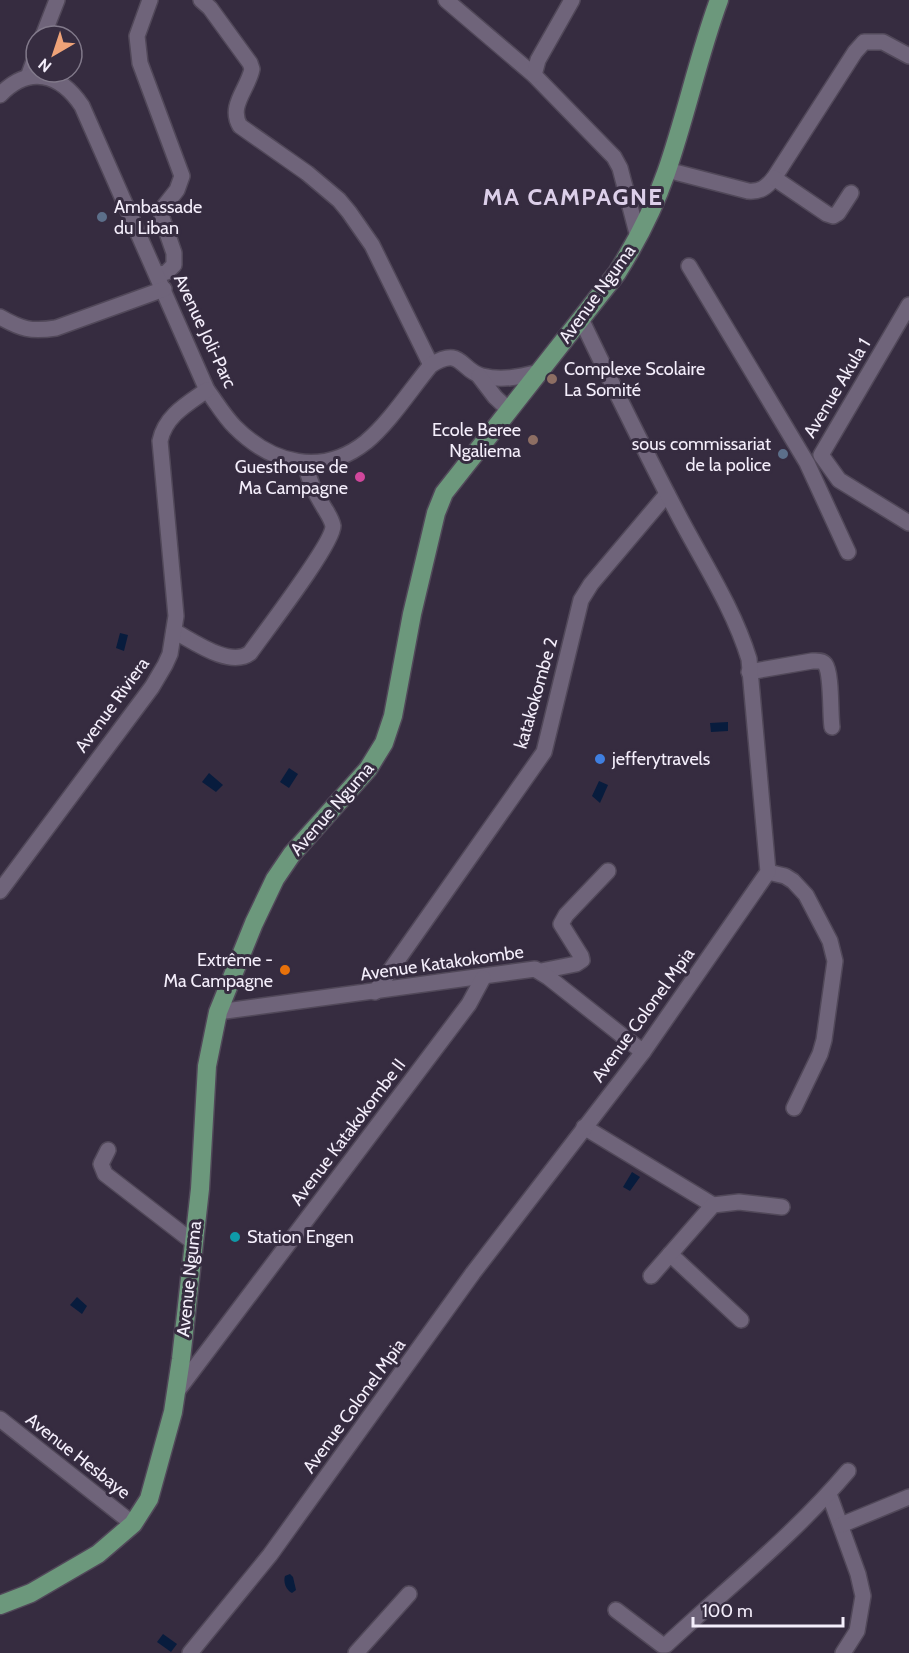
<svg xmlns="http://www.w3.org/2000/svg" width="909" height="1653" font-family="Cabin,sans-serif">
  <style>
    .water { fill: #081c3d }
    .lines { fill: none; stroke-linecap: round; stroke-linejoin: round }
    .minor-casing { stroke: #514859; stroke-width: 18 }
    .major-casing { stroke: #514859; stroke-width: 21 }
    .minor { stroke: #6f647a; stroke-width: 15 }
    .major { stroke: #6c987c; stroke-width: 18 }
    .service-dot { fill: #5c6f8a; stroke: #362c40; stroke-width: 2 }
    .education-dot { fill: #8d6e63; stroke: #362c40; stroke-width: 2 }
    .hotel-dot { fill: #d1479c; stroke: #362c40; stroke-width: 2 }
    .shop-dot { fill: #3f7fe0; stroke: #362c40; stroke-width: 2 }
    .food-dot { fill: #e8710a; stroke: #362c40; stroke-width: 2 }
    .culture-dot { fill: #0f9aa8; stroke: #362c40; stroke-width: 2 }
    .labels { text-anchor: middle; stroke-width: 6; stroke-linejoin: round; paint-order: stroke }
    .poi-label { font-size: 18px; fill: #f4eefb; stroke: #362c40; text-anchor: start }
    .street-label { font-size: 18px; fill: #f4eefb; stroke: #362c40 }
    .district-label { font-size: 24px; font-weight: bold; letter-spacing: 1.5px; fill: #dccfe9; stroke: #362c40 }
  </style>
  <rect width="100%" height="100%" fill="#362c40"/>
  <g class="water">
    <path d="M120 633 128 635 124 651 116 648Z"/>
    <path d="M728 722V731L711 732 710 723Z"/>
    <path d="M289 768 298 774 289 788 280 782Z"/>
    <path d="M209 773 223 785 216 792 202 782Z"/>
    <path d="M599 781 608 785 600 803 592 796Z"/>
    <path d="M632 1172 640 1177 630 1191 623 1187Z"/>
    <path d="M77 1297 87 1306 82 1314 70 1305Z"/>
    <path d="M290 1574 293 1577 296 1590 292 1593C286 1590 283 1582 285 1576Z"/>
    <path d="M163 1634 177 1644 171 1652 157 1642Z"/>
  </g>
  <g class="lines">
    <defs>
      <g id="minor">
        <path d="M150 0 137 36 140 63 182 176 177 190 162 209V218L174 253V265L167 272 158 275"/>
        <path d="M201 0 210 8 250 63 252 69C248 89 228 106 240 126L307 173 339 200 349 212 372 245 431 365"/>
        <path d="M446 0 534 75 614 157 620 168 638 237"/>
        <path d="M43 36 57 0"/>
        <path d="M534 75 538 60 572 0"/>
        <path d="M28 77 36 55"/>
        <path d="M0 95C29 65 60 73 82 106L207 390C216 402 224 416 235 427 272 464 322 477 366 442 390 422 411 389 431 365 462 346 460 370 482 376 502 381 519 377 539 372"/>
        <path d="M667 170 748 191C760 192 766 188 774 178L855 52 864 42H883L909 56"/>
        <path d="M774 178 827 214 833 216 838 213 851 193"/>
        <path d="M689 266 807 463 848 552"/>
        <path d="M909 305 821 455 839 480 909 523"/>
        <path d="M0 317C21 329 31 332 56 328L164 289"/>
        <path d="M479 376 495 397 509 410"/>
        <path d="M174 631C193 641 230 668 250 653 264 633 333 544 333 526 332 520 328 514 325 509 316 494 308 481 306 463"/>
        <path d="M749 672 812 661C816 661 822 660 825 664 832 673 830 714 832 727"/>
        <path d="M768 872 785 876 793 881 806 895 830 941 835 961 824 1040 820 1054 794 1108"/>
        <path d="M0 891 152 687 165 665 170 654 176 616 160 441C165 416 187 404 207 390"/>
        <path d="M541 971 576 964 582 960 581 956 561 924 566 915 608 871"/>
        <path d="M375 992 544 752 581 600 591 584 667 494"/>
        <path d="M218 1012 535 969 548 977 643 1052"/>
        <path d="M584 1127 713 1205"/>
        <path d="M108 1150 101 1164 105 1174 193 1242"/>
        <path d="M670 1254 741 1320"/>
        <path d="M651 1276 713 1205 739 1202 782 1207"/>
        <path d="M175 1394 469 1004 483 978"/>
        <path d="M0 1419 133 1524"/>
        <path d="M829 1494 858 1574 863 1596 857 1631 843 1653"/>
        <path d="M841 1525 909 1497"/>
        <path d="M616 1610 662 1645H666C727 1588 794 1535 848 1471"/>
        <path d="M190 1653 270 1555 473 1273 643 1052 768 872 749 659C734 610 705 565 681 520 646 454 613 386 581 319"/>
        <path d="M356 1653 409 1594"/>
      </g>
      <path id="major" d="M0 1605 31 1593 98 1554 133 1524 149 1499 173 1412 181 1359 200 1189 207 1066 218 1012 254 923 275 879 292 854 368 769 384 743 393 716 412 614 436 513 444 493 617 273C637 241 654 208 666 173 686 116 698 57 719 0"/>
    </defs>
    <use href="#minor" class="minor-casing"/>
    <use href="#major" class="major-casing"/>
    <use href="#minor" class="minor"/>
    <use href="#major" class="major"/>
  </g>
  <g class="service-dot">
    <circle cx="102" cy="217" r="6"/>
    <circle cx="783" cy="454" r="6"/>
  </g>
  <g class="education-dot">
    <circle cx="552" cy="379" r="6"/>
    <circle cx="533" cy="440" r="6"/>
  </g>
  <circle class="hotel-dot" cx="360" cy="477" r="6"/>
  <circle class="shop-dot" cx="600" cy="759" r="6"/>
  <circle class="food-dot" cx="285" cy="970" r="6"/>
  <circle class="culture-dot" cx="235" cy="1237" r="6"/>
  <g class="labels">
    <g class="poi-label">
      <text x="114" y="213">Ambassade<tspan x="114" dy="21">du Liban</tspan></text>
      <text x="564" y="375">Complexe Scolaire<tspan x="564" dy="21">La Somité</tspan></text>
      <text x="521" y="436" text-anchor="end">Ecole Beree<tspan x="521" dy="21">Ngaliema</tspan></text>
      <text x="771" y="450" text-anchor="end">sous commissariat<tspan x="771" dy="21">de la police</tspan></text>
      <text x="348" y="473" text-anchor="end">Guesthouse de<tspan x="348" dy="21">Ma Campagne</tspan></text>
      <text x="612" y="765">jefferytravels</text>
      <text x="273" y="966" text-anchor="end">Extrême -<tspan x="273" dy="21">Ma Campagne</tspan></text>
      <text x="247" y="1243">Station Engen</text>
    </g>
    <g class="street-label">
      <text transform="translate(597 294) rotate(-54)" y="6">Avenue Nguma</text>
      <text transform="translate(205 331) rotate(65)" y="6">Avenue Joli-Parc</text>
      <text transform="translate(837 388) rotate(-59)" y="6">Avenue Akula 1</text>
      <text transform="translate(536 693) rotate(-74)" y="6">katakokombe 2</text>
      <text transform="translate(112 705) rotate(-54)" y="6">Avenue Riviera</text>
      <text transform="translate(332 809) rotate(-49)" y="6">Avenue Nguma</text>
      <text transform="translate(442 963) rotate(-8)" y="6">Avenue Katakokombe</text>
      <text transform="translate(643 1015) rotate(-54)" y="6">Avenue Colonel Mpia</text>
      <text transform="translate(348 1132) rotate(-53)" y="6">Avenue Katakokombe II</text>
      <text transform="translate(189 1279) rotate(-84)" y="6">Avenue Nguma</text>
      <text transform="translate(354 1406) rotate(-54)" y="6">Avenue Colonel Mpia</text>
      <text transform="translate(78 1456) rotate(38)" y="6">Avenue Hesbaye</text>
    </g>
    <g class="district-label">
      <text x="573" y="205">MA CAMPAGNE</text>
    </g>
  </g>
  <g transform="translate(54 54) rotate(219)"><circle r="28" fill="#362c40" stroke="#827a8b" stroke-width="1.5"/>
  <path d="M0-4.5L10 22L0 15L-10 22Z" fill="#efa378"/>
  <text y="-9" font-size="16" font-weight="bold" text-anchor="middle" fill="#f4eefb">N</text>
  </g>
  <path d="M693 1617v9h150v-9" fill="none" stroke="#f4eefb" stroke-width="3"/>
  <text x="702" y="1617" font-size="18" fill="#f4eefb" stroke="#362c40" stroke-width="4.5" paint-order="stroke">100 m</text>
</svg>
